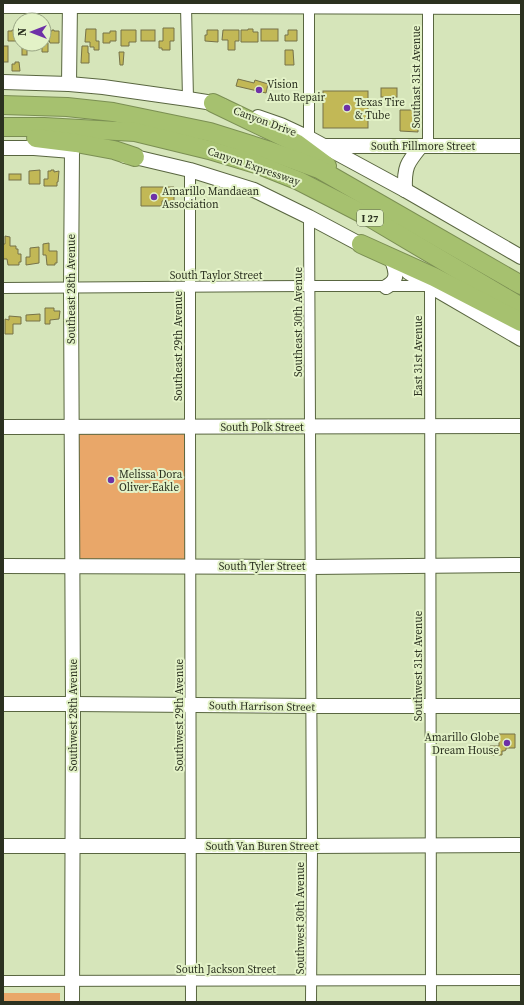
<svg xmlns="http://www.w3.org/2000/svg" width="524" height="1005" font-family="'Source Serif 4',serif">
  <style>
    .green { fill: #e9a769 }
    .building { fill: #c2b856; stroke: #767249 }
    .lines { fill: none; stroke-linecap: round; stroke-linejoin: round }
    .street-casing { stroke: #596640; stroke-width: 12 }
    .secondary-casing { stroke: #596640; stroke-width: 16 }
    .highway-casing { stroke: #7b8f53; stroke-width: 20 }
    .street { stroke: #fff; stroke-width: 10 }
    .secondary { stroke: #fff; stroke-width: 14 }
    .highway { stroke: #a6c16f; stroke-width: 18 }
    .poi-dot { fill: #6e31a7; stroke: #e3f2c7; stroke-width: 1.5 }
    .labels { text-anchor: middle; stroke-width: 4; stroke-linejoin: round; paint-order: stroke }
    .shield { fill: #e3f2c7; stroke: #626b52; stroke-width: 1 }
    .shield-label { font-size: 10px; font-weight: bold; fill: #2b3120 }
    .street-label { font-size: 11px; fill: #2b3120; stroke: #e3f2c7 }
    .poi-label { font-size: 11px; fill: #2b3120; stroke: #e3f2c7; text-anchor: start }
  </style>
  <rect width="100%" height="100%" fill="#d6e5ba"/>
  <g class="green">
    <path d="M185 431V561H76V432Z"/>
    <rect x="3" y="993" width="57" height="9"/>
  </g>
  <g class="building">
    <path d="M163 28H174V41H170V50H162V48H159V41H163Z"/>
    <path d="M86 29H96V41H99V50H94V47H90V42H85Z"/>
    <path d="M248 29H253V32H258V42H241V30H248Z"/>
    <rect x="261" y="29" width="17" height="12"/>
    <path d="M12 30H15V31H19V41H8V31H12Z"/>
    <path d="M52 30H54V31H59V43H50L49 40H48V31H52Z"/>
    <path d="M121 30H136V42H129V46H121Z"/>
    <rect x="141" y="30" width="14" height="11"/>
    <path d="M207 30H218V42L205 41V35H207Z"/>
    <path d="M223 30H239V41H235V50H228V40H222Z"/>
    <path d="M288 30H297V41H285V35H288Z"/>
    <path d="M110 31H116V41H110V43H103V33H110Z"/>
    <path d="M44 43H48V52H42V44H44Z"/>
    <rect x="22" y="45" width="5" height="10"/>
    <rect x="3" y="46" width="5" height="16"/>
    <path d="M82 46H88V53H89V63H81Z"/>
    <path d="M285 50H293L294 65H285Z"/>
    <path d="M119 52H124L123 65H120Z"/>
    <path d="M15 62H19L20 71H12V64H15Z"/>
    <path d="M238 79 254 83 255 80 268 84 266 93 236 86Z"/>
    <rect x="381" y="88" width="16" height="9"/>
    <rect x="323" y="91" width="45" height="37"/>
    <path d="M400 110H418V132L400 131Z"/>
    <path d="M40 170V184H29V171Z"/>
    <path d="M51 170H54V172L59 171 58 182H57V186H44V179H48V171H51Z"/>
    <rect x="9" y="174" width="12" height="6"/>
    <path d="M141 187H174V201H162V206H141Z"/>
    <path d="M5 236 10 237V246H16V249H18V254H21V262H19V265H8L7 259H3V244H5Z"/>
    <path d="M49 243V251H57V263H55V265H47L46 255H43V244Z"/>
    <path d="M39 247V263L26 265V257H30V248Z"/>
    <path d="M45 308H54V311H60L59 319 50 320V324H45Z"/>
    <path d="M40 314V321H26V315Z"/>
    <path d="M9 316 21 317V324H13V334H5V319L9 320Z"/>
    <path d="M499 734H515V748H506V750L504 751H502V755H490V746H499Z"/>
  </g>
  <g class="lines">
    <defs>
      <g id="street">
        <path d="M186 6 188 99"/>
        <path d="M309 7V138"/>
        <path d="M428 7V146"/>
        <path d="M190 170V427L191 1002"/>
        <path d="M309 217 312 846 311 1002"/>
        <path d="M3 288 310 286H430L431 1002"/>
        <path d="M3 981 521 980"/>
      </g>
      <g id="secondary">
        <path d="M3 6H186L521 7"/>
        <path d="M3 82 69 84 103 87 188 99 213 103 223 106"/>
        <path d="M69 84 70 3"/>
        <path d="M258 117 281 125 309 138 405 190 521 257"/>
        <path d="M326 146H521"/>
        <path d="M3 148H34L72 151"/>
        <path d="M72 151 71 288 73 704 72 1002"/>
        <path d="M125 156 135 157 190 170 254 190 309 217 369 249"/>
        <path d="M405 190C404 167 407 163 421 146"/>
        <path d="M408 272 430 286 521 339"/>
        <path d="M386 287C397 281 397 274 393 263"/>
        <path d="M3 427 521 426"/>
        <path d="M3 566 311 567 521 565"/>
        <path d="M3 704H73L311 706H521"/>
        <path d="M3 846H312L521 845"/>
      </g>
      <g id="highway">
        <path d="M213 103 296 143 327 166"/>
        <path d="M3 105 67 107 113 112 210 132 267 150 319 169 521 285"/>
        <path d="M3 127H44L135 132 209 150 259 165 299 181 369 217 521 307"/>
        <path d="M36 138 76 143 114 150 135 157"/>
        <path d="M361 244 434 277 521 322"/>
      </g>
    </defs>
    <use href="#street" class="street-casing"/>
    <use href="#secondary" class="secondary-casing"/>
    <use href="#highway" class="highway-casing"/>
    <use href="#street" class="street"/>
    <use href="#secondary" class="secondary"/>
    <use href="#highway" class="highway"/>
  </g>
  <g class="poi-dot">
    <circle cx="259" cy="90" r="4"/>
    <circle cx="347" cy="108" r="4"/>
    <circle cx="154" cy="197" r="4"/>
    <circle cx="111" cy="480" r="4"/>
    <circle cx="507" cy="743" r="4"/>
  </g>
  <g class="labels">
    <rect class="shield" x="357" y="210" width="26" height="16" rx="3"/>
    <g class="shield-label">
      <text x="370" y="222">I 27</text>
    </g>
    <g class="street-label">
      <text transform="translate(416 77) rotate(-90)" y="4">Southast 31st Avenue</text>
      <text transform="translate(265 121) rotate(20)" y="4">Canyon Drive</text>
      <text x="423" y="150">South Fillmore Street</text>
      <text transform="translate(254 166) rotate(19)" y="4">Canyon Expressway</text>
      <text x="216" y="279">South Taylor Street</text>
      <text transform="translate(71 289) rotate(-90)" y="4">Southeast 28th Avenue</text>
      <text transform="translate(298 322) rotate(-90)" y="4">Southeast 30th Avenue</text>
      <text transform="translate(178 346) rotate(-90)" y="4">Southeast 29th Avenue</text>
      <text transform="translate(418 356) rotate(-90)" y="4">East 31st Avenue</text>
      <text x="262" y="431">South Polk Street</text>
      <text x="262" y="570">South Tyler Street</text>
      <text transform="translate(418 666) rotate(-90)" y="4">Southwest 31st Avenue</text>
      <text transform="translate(262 706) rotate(1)" y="4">South Harrison Street</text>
      <text transform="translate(73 715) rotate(-90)" y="4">Southwest 28th Avenue</text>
      <text transform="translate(179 715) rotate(-90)" y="4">Southwest 29th Avenue</text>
      <text x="262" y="850">South Van Buren Street</text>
      <text transform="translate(300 918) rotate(-90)" y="4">Southwest 30th Avenue</text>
      <text x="226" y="973">South Jackson Street</text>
    </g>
    <g class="poi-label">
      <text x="267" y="88">Vision<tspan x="267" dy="13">Auto Repair</tspan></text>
      <text x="355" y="106">Texas Tire<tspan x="355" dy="13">&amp; Tube</tspan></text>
      <text x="162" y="195">Amarillo Mandaean<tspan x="162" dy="13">Association</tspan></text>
      <text x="119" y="478">Melissa Dora<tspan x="119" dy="13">Oliver-Eakle</tspan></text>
      <text x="499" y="741" text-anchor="end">Amarillo Globe<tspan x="499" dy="13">Dream House</tspan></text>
    </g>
  </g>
  <rect width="524" height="1005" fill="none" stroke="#2b3120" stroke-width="8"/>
  <g transform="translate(32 32) rotate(270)"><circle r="19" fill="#e3f2c7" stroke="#99a584"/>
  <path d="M0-3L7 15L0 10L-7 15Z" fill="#6e31a7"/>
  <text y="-6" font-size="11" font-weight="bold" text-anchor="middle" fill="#2b3120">N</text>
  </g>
</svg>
